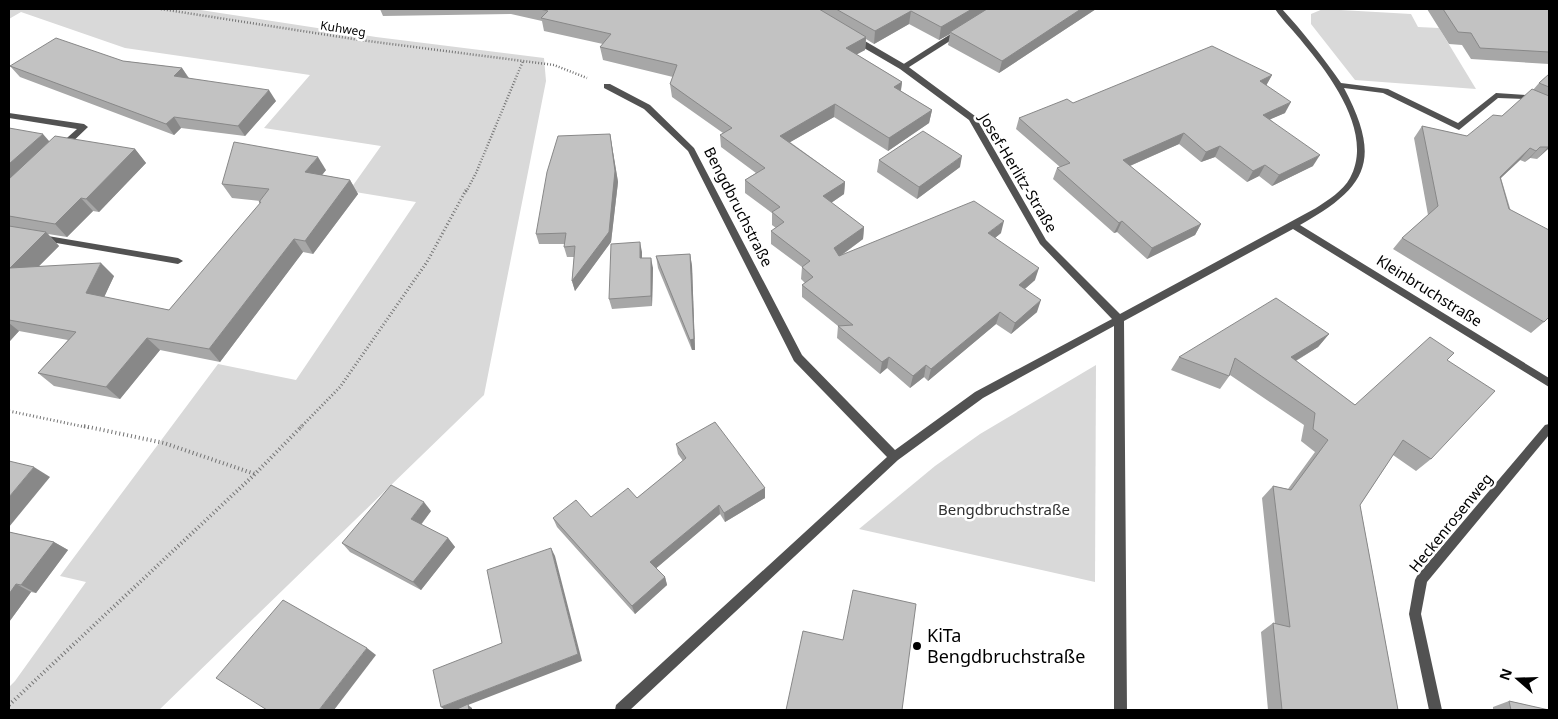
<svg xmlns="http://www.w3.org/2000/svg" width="1558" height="719" font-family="'Noto Sans',sans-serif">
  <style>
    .green { fill: #d9d9d9 }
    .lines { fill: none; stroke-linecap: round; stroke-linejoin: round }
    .path-far2 { stroke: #747474; stroke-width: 2.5; stroke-dasharray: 1 2; stroke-linecap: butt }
    .path-far1 { stroke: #747474; stroke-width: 3; stroke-dasharray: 1 2.5; stroke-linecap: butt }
    .path { stroke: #747474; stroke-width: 4; stroke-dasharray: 1 3; stroke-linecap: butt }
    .lane { fill: #525252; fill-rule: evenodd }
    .street { fill: #525252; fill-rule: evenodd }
    .wall { fill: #a7a7a7 }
    .shaded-wall { fill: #888 }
    .building { fill: #c2c2c2; stroke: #888 }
    .poi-dot { fill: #000; stroke: #fff; stroke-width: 2 }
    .labels { text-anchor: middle; stroke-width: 5; stroke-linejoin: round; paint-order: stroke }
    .far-street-label { font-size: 12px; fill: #000; stroke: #fff }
    .street-label { font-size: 15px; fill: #000; stroke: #fff }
    .park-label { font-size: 15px; fill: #303030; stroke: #fff }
    .near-poi-label { font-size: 18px; fill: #000; stroke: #fff; text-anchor: start }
  </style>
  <rect width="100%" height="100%" fill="#fff"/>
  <g class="green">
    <path d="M9 9H194L376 37 544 58 546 81 484 395 159 710H9V687L15 681 86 582 60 576 218 364 296 380 416 202 349 191 381 146 264 128 310 75 125 48 21 12 9 19Z"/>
    <path d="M1323 9 1411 14 1418 27 1439 28 1476 89 1355 80 1311 24V14Z"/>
    <path d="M1096 365 1095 582 859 529 935 466 980 434Z"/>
  </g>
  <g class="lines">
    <g class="path-far2">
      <path d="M161 9 360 40 554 65 587 78"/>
      <path d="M466 192 476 173 523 61"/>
    </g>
    <g class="path-far1">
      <path d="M9 411 90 428"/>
      <path d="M300 428 340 387 427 262 466 190"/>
    </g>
    <g class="path">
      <path d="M84 426 164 443 255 474"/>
      <path d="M9 705 255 474 302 426"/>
    </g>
    <path class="lane" d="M957 30 964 32 906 69H903L899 67Z"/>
    <g class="street">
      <path d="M1275 9H1282C1303 32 1323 57 1341 83L1388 89 1458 123 1496 93 1526 95 1549 105V110L1525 99 1498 98 1459 130 1383 93 1344 88C1382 160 1368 187 1300 225L1549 378V387L1293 229 1124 321 1127 710H1114V326L983 398 898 460 630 710H615L616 705 887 457 794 361 688 151 644 109 604 88V84H610L650 105 694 148 802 355 895 450 975 392 1112 319 1040 244 969 120 900 69 852 41V37H858L906 65 975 116 1046 240 1120 314 1316 208C1328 200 1343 191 1350 178 1374 134 1331 76 1304 44 1295 32 1283 21 1275 9Z"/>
      <path d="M9 113 84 124 88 127 65 149 62 150 58 147 59 145 77 129 9 118Z"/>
      <path d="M42 235 178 258 183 261 178 264 39 240 38 238 39 236Z"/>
      <path d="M1549 424V435L1427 582 1421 614 1442 710H1429L1409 614 1415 580 1417 576 1545 425Z"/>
    </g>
  </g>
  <g class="wall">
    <path d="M380 9H1096L999 73 948 45 950 34 939 40 909 24 874 44 866 39 865 50 856 54 902 82 901 91 932 110 929 123 888 151 834 117 790 142 845 182 844 194 831 203 864 227 863 239 842 255 1001 233 995 238 1035 280 1025 289 1037 312 1011 334 996 324 928 381 924 377 910 388 887 368 880 374 837 338 838 326 802 297V285L805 283 801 279 802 267 771 244V231L776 228 772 225V213L745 193V180L756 173 721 147 720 135 723 133 672 97 670 84 673 77 603 60 600 47 603 44 544 31 542 21 511 14 383 16Z"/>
    <path d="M1427 9H1549V64L1471 59 1462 45 1449 44Z"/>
    <path d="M123 61 182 68 189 78 276 101 245 136 181 128 174 135 20 77 10 66Z"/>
    <path d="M1549 74V148L1537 159 1530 158 1525 162 1520 160 1501 178 1544 322 1531 333 1393 249 1402 238 1428 215 1414 138 1422 126 1467 136 1502 116 1533 90 1539 83Z"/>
    <path d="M1272 75 1266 85 1285 113 1270 119 1313 166 1272 186 1259 176 1247 182 1215 157 1201 162 1179 144 1130 166 1201 224 1195 235 1147 259 1117 232 1114 233 1053 179 1057 168 1060 167 1016 129 1019 118 1073 103Z"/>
    <path d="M9 128 49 141 135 149 146 163 99 212 93 211 67 237 48 234 59 246 39 266 114 276 104 297 169 310 260 204 259 202 260 201 232 198 222 184 326 170 322 175 350 180 358 194 313 254 303 252 220 362 160 350 120 399 54 386 38 373 68 340 19 331 9 342Z"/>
    <path d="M610 134 618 182 611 242 575 291 572 281 574 257H567L564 247 565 244H539L536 234Z"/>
    <path d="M879 160 960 167 917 199 877 172Z"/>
    <path d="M642 252V258L653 268 652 306 612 309 609 299Z"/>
    <path d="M690 254 692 266 695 350H692L658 268 656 256Z"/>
    <path d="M1329 334 1318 347 1296 361 1355 405 1447 360 1431 459 1416 471 1393 455 1360 505 1398 710H1268L1261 632 1273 623 1275 624 1262 498 1273 486 1288 489 1315 452 1301 441 1304 425 1230 375 1220 389 1171 370 1179 357Z"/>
    <path d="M676 444 765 488V498L725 522 720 514 656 568 665 577 667 585 635 614 557 527 553 518 591 517 637 498 683 461 678 454Z"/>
    <path d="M431 511 421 525 448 538 455 547 421 590 350 552 342 543Z"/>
    <path d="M9 532 54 542 68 550 36 593 31 592 9 622Z"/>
    <path d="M1509 701 1549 710H1493V707Z"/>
  </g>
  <g class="shaded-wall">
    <path d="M972 9H990L950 32V34L939 40 941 27Z"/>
    <path d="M1081 9H1096L999 73 1002 61Z"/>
    <path d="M911 11 909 24 874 44 875 31Z"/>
    <path d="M866 37 865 50 845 61 846 48Z"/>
    <path d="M182 68 189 79 174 76Z"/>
    <path d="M1272 75 1266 86 1260 81Z"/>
    <path d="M902 82 900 95 894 87Z"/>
    <path d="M269 90 276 101 245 136 238 126Z"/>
    <path d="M1291 102 1285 113 1257 125 1263 115Z"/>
    <path d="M835 104 834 117 780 148V136Z"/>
    <path d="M932 110 929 123 888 151 889 138Z"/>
    <path d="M174 117 181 128 174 135 166 124Z"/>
    <path d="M1184 133 1179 144 1118 171 1123 160Z"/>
    <path d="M43 134 55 148 9 190V164Z"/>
    <path d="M610 134 618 182 611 242 575 291 572 281Z"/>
    <path d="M1220 146 1215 157 1201 162 1206 152Z"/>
    <path d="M1549 146V148L1537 159Z"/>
    <path d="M1540 147 1530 158 1525 162Z"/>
    <path d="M1530 148 1520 160 1490 188 1500 177Z"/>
    <path d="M135 149 146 163 99 212 86 199Z"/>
    <path d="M1320 155 1313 166 1272 186 1279 175Z"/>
    <path d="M962 156 960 167 917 199 919 187Z"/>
    <path d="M318 157 326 170 313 186 305 172Z"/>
    <path d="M1265 165 1259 176 1247 182 1253 171Z"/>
    <path d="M350 180 358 194 313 254 305 241Z"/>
    <path d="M845 182 844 194 822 209 823 196Z"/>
    <path d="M81 198 93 211 67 237 55 224Z"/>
    <path d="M1004 221 1001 233 985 246 988 233Z"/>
    <path d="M1122 221 1117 232 1114 233 1119 223Z"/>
    <path d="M1201 224 1195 235 1147 259 1152 248Z"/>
    <path d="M864 227 863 239 833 261 834 248Z"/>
    <path d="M46 232 59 246 24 281 10 268Z"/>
    <path d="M294 239 303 252 220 362 209 349Z"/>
    <path d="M640 242 642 252V269L640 258Z"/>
    <path d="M690 254 692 266 695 350H692L690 340Z"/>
    <path d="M651 258 653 268 652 306 651 296Z"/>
    <path d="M101 263 114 276 100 306 86 293Z"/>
    <path d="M1039 268 1035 280 1015 297 1019 285Z"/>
    <path d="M1041 300 1037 312 1011 334 1015 323Z"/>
    <path d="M1000 312 996 324 928 381 931 369Z"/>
    <path d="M9 323 19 331 9 342Z"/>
    <path d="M1329 334 1318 347 1280 370 1291 357Z"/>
    <path d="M147 338 160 350 120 399 106 387Z"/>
    <path d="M889 357 887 368 880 374 882 362Z"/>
    <path d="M926 365 924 377 910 388 913 376Z"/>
    <path d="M34 467 50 477 9 527V497Z"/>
    <path d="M765 488V498L725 522 724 513Z"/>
    <path d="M424 502 431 511 418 528 411 519Z"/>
    <path d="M719 505 720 514 653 571 650 562Z"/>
    <path d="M448 538 455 547 421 590 413 582Z"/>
    <path d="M54 542 68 550 36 593 21 585Z"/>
    <path d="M551 548 555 556 582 661 468 705 472 708V710H445L441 707 578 654Z"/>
    <path d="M665 577 667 585 635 614 632 606Z"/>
    <path d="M16 584 31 592 9 622V594Z"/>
    <path d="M367 648 376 655 334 710H319Z"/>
  </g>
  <g class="building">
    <path d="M540 9H819L866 37 846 48 902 82 894 87 932 110 889 138 835 104 780 136 845 182 823 196 864 227 834 248 839 256 974 201 1004 221 988 233 1039 268 1019 285 1041 300 1015 323 1000 312 931 369 926 365 913 376 889 357 882 362 838 326 853 325 802 285 813 277 802 267 810 261 771 231 784 222 772 212 780 207 745 180 765 168 720 135 732 128 670 84 677 65 600 47 611 34 541 18 548 11Z"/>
    <path d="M836 9H972L941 27 911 11 875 31Z"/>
    <path d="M987 9H1081L1002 61 950 32Z"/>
    <path d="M1443 9H1549V52L1480 48 1471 33 1458 32Z"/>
    <path d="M56 38 123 61 182 68 174 76 269 90 238 126 174 117 166 124 10 66Z"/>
    <path d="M1212 46 1272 75 1260 81 1291 102 1263 115 1320 155 1279 175 1265 165 1253 171 1220 146 1206 152 1184 133 1123 160 1201 224 1152 248 1122 221 1119 223 1057 168 1070 163 1019 118 1067 99 1073 103Z"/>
    <path d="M1549 74V87L1539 83Z"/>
    <path d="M1532 89 1549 96V146L1548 147H1540L1536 151 1530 148 1500 177 1509 209 1549 230V317L1544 322 1402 238 1438 206 1422 126 1467 136 1493 115 1502 116Z"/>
    <path d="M9 128 43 134 9 164Z"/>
    <path d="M923 131 962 156 919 187 879 160Z"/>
    <path d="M610 134 615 171 609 232 572 281 575 246 564 247 566 233 536 234 547 172 558 136Z"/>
    <path d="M55 136 135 149 86 199 81 198 55 224 9 216V179Z"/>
    <path d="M234 142 318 157 305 172 350 180 305 241 294 239 209 349 147 338 106 387 38 373 76 332 9 320V226L46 232 10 268 101 263 86 293 169 310 261 202H259L269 189 222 184Z"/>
    <path d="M640 242V258H651V296L609 299 611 244Z"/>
    <path d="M690 254 694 339 690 340 656 256Z"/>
    <path d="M1276 298 1329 334 1291 357 1355 405 1430 337 1454 353 1447 360 1495 391 1431 459 1403 440 1360 505 1398 710H1282L1273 623 1290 627 1273 486 1291 490 1328 440 1313 429 1315 413 1235 358 1229 376 1179 357Z"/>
    <path d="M715 422 765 488 724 513 719 505 650 562 665 577 632 606 553 518 576 500 591 517 628 488 637 498 686 458 676 444Z"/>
    <path d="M9 461 34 467 9 497Z"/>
    <path d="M391 485 424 502 411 519 448 538 413 582 342 543Z"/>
    <path d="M9 532 54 542 21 585 16 584 9 594Z"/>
    <path d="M551 548 578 654 441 707 433 670 502 643 487 570Z"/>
    <path d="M853 590 916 604 902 710H786L803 631 843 640Z"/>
    <path d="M283 600 367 648 319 710H267L216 678Z"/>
    <path d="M1509 701 1549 710H1511Z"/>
    <path d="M468 704 469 710H455Z"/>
  </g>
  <circle class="poi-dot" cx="917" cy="646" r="5"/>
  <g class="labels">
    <g class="far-street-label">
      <text transform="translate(343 29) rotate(9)" y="4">Kuhweg</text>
    </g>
    <g class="street-label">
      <text transform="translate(1018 173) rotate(59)" y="5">Josef-Herlitz-Straße</text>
      <text transform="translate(738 207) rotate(63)" y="5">Bengdbruchstraße</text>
      <text transform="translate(1429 291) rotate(32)" y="5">Kleinbruchstraße</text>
      <text transform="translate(1451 523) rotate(-51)" y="5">Heckenrosenweg</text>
    </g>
    <g class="park-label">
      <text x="1004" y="515">Bengdbruchstraße</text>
    </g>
    <g class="near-poi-label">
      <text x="927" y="642">KiTa<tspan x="927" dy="21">Bengdbruchstraße</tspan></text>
    </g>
  </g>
  <rect width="1558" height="719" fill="none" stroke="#000000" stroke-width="20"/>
  <g transform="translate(1518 679) rotate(290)" stroke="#ffffff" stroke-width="4" paint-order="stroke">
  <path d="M0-4L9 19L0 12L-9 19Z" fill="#000000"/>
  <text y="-8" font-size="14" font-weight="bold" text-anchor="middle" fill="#000000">N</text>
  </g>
</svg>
